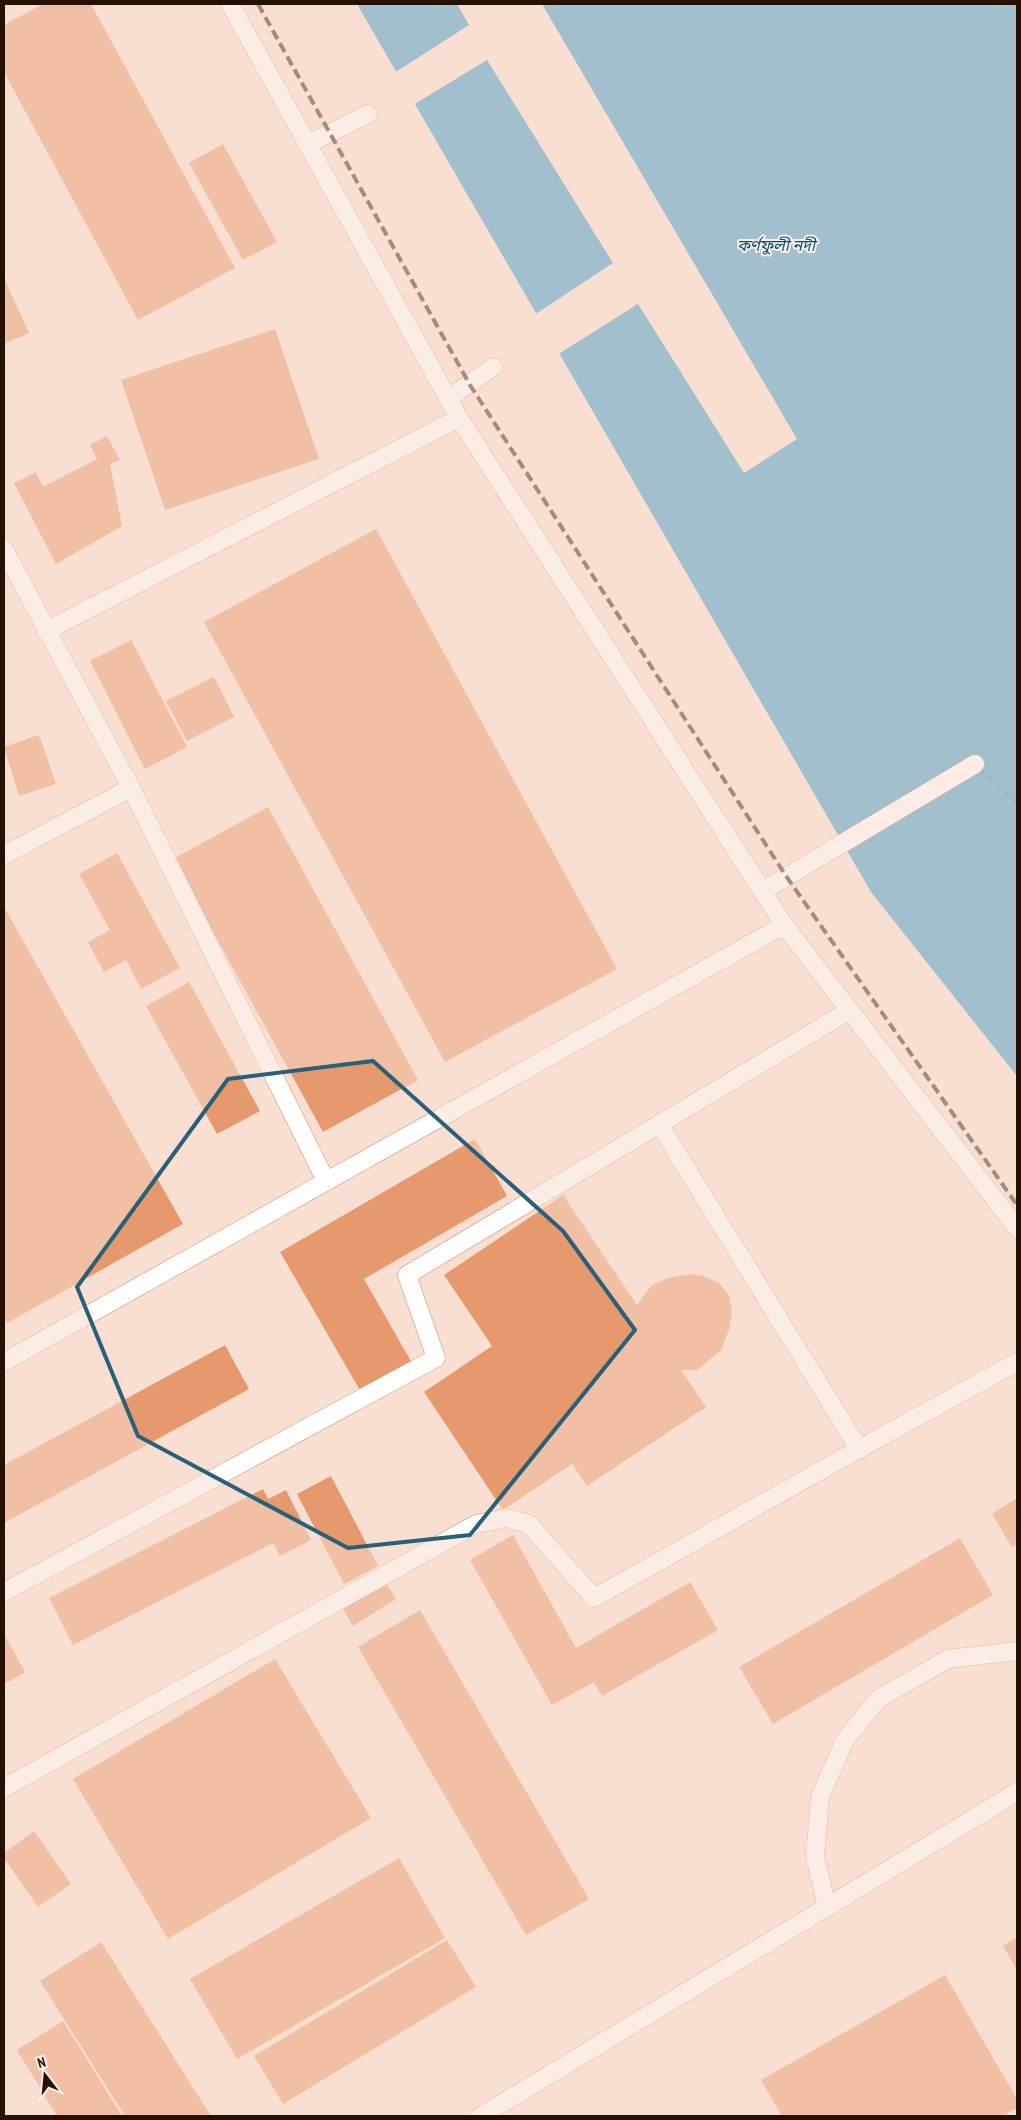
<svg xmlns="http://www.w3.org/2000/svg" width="1021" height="2120" font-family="'PT Sans Narrow','Noto Sans Bengali',sans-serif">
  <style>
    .water { fill: #389ac5 }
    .pier { fill: #f8dfd1 }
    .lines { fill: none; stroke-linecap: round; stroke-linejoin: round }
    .ferry { stroke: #025572; stroke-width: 1; stroke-dasharray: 6 5; stroke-linecap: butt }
    .building { fill: #e6996d }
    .service-casing { stroke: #ca8f6e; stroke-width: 19 }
    .service { stroke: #fff; stroke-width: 18 }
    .rail { stroke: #3c271a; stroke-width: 4; stroke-dasharray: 10 5; stroke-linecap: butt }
    .marked { fill: none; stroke: #28607a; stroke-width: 4; stroke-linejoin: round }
    .labels { text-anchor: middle; stroke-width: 4; stroke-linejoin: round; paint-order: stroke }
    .water-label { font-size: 16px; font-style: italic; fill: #025572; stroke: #fcefe8 }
  </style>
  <rect width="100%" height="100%" fill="#f8dfd1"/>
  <path class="water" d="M357 4H1017V1076L871 892Z"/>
  <path class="pier" d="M457 4H542L797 439 744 473 638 304 557 355 534 315 613 263 487 60 413 105 394 73 469 25Z"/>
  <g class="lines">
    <path class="ferry" d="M981 770 1017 803"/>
  </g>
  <g class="building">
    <path d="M43 4H91L235 268 138 320 4 72V25Z"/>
    <path d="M223 144 277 242 243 260 189 163Z"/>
    <path d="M4 278 29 333 4 344Z"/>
    <path d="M275 329 319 459 165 510 121 380Z"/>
    <path d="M107 436 120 460 110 464 122 526 56 564 14 483 36 472 43 487 97 459 90 445Z"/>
    <path d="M376 529 617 969 445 1062 204 622Z"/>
    <path d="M131 640 187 747 145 769 90 661Z"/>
    <path d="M214 677 234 717 187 741 166 701Z"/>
    <path d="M39 735 56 784 19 796 4 747Z"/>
    <path d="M268 807 418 1080 323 1132 173 859Z"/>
    <path d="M117 853 180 968 141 989 126 960 104 972 88 942 110 930 79 874Z"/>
    <path d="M4 907 183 1224 7 1323 4 1317Z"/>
    <path d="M189 982 260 1111 217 1134 146 1006Z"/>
    <path d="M475 1139 507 1196 364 1279 412 1363 361 1392 280 1252Z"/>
    <path d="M563 1195 637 1305 652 1285 668 1278 691 1274 704 1276 720 1284 729 1295 732 1310 730 1327 721 1350 697 1370H681L706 1407 587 1486 572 1464 503 1510 424 1392 492 1346 444 1275Z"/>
    <path d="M225 1345 249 1389 4 1523V1465Z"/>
    <path d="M331 1476 378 1566 344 1584 297 1494Z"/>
    <path d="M263 1489 268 1499 286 1490 311 1540 280 1556 273 1543 73 1645 49 1598Z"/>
    <path d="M1017 1498V1544L1012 1547 992 1514Z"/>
    <path d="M513 1535 576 1648 690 1582 718 1630 602 1696 594 1682 552 1705 470 1560Z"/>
    <path d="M960 1538 993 1595 773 1724 739 1667Z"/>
    <path d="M385 1582 396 1599 353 1626 343 1609Z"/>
    <path d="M420 1610 589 1899 526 1935 358 1647Z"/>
    <path d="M4 1634 25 1672 4 1684Z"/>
    <path d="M275 1659 371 1818 168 1939 73 1779Z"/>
    <path d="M34 1831 71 1884 38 1907 4 1858V1853Z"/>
    <path d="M399 1858 445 1938 237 2059 190 1979Z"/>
    <path d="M1017 1937V1970L1003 1946Z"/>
    <path d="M447 1940 476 1987 283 2104 254 2056Z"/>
    <path d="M101 1942 211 2116H125L40 1981Z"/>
    <path d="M945 1975 1017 2099V2108L1003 2116H782L761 2080Z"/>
    <path d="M63 2021 122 2116H57L17 2050Z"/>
  </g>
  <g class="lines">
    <defs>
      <g id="service">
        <path d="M230 4 459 418 784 925 1017 1228"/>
        <path d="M308 144 368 114"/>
        <path d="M449 398 493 367"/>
        <path d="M4 549 131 788 326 1181"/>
        <path d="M46 631 459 418"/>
        <path d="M4 855 131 788"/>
        <path d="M763 891 975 764"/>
        <path d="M659 1124 859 1449"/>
        <path d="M4 1362 784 925"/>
        <path d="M4 1592 436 1358 407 1275 850 1010"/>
        <path d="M4 1788 476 1524 506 1518 529 1524 594 1598 859 1449 1017 1362"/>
        <path d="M827 1908 815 1856 820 1797 845 1740 878 1699 948 1659 1017 1651"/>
        <path d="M481 2116 1017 1792"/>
      </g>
    </defs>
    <use href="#service" class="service-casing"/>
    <use href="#service" class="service"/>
    <path class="rail" d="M258 4 470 385 786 876 1017 1205"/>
  </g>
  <path d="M0 0H1021V2120H0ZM373 1061 563 1231 635 1330 470 1535 348 1548 138 1436 77 1287 228 1079Z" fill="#f8dfd1" fill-opacity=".55" fill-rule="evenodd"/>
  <path class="marked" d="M373 1061 563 1231 635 1330 470 1535 348 1548 138 1436 77 1287 228 1079Z"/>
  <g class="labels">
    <g class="water-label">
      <text x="776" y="251">কর্ণফুলী নদী</text>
    </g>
  </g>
  <rect width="1021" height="2120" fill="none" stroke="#251004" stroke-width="10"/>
  <g transform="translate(45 2075) rotate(344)" stroke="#fcefe8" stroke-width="4" paint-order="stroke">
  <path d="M0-4L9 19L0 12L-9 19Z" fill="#251004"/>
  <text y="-8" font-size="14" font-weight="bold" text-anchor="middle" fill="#251004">N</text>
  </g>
</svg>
